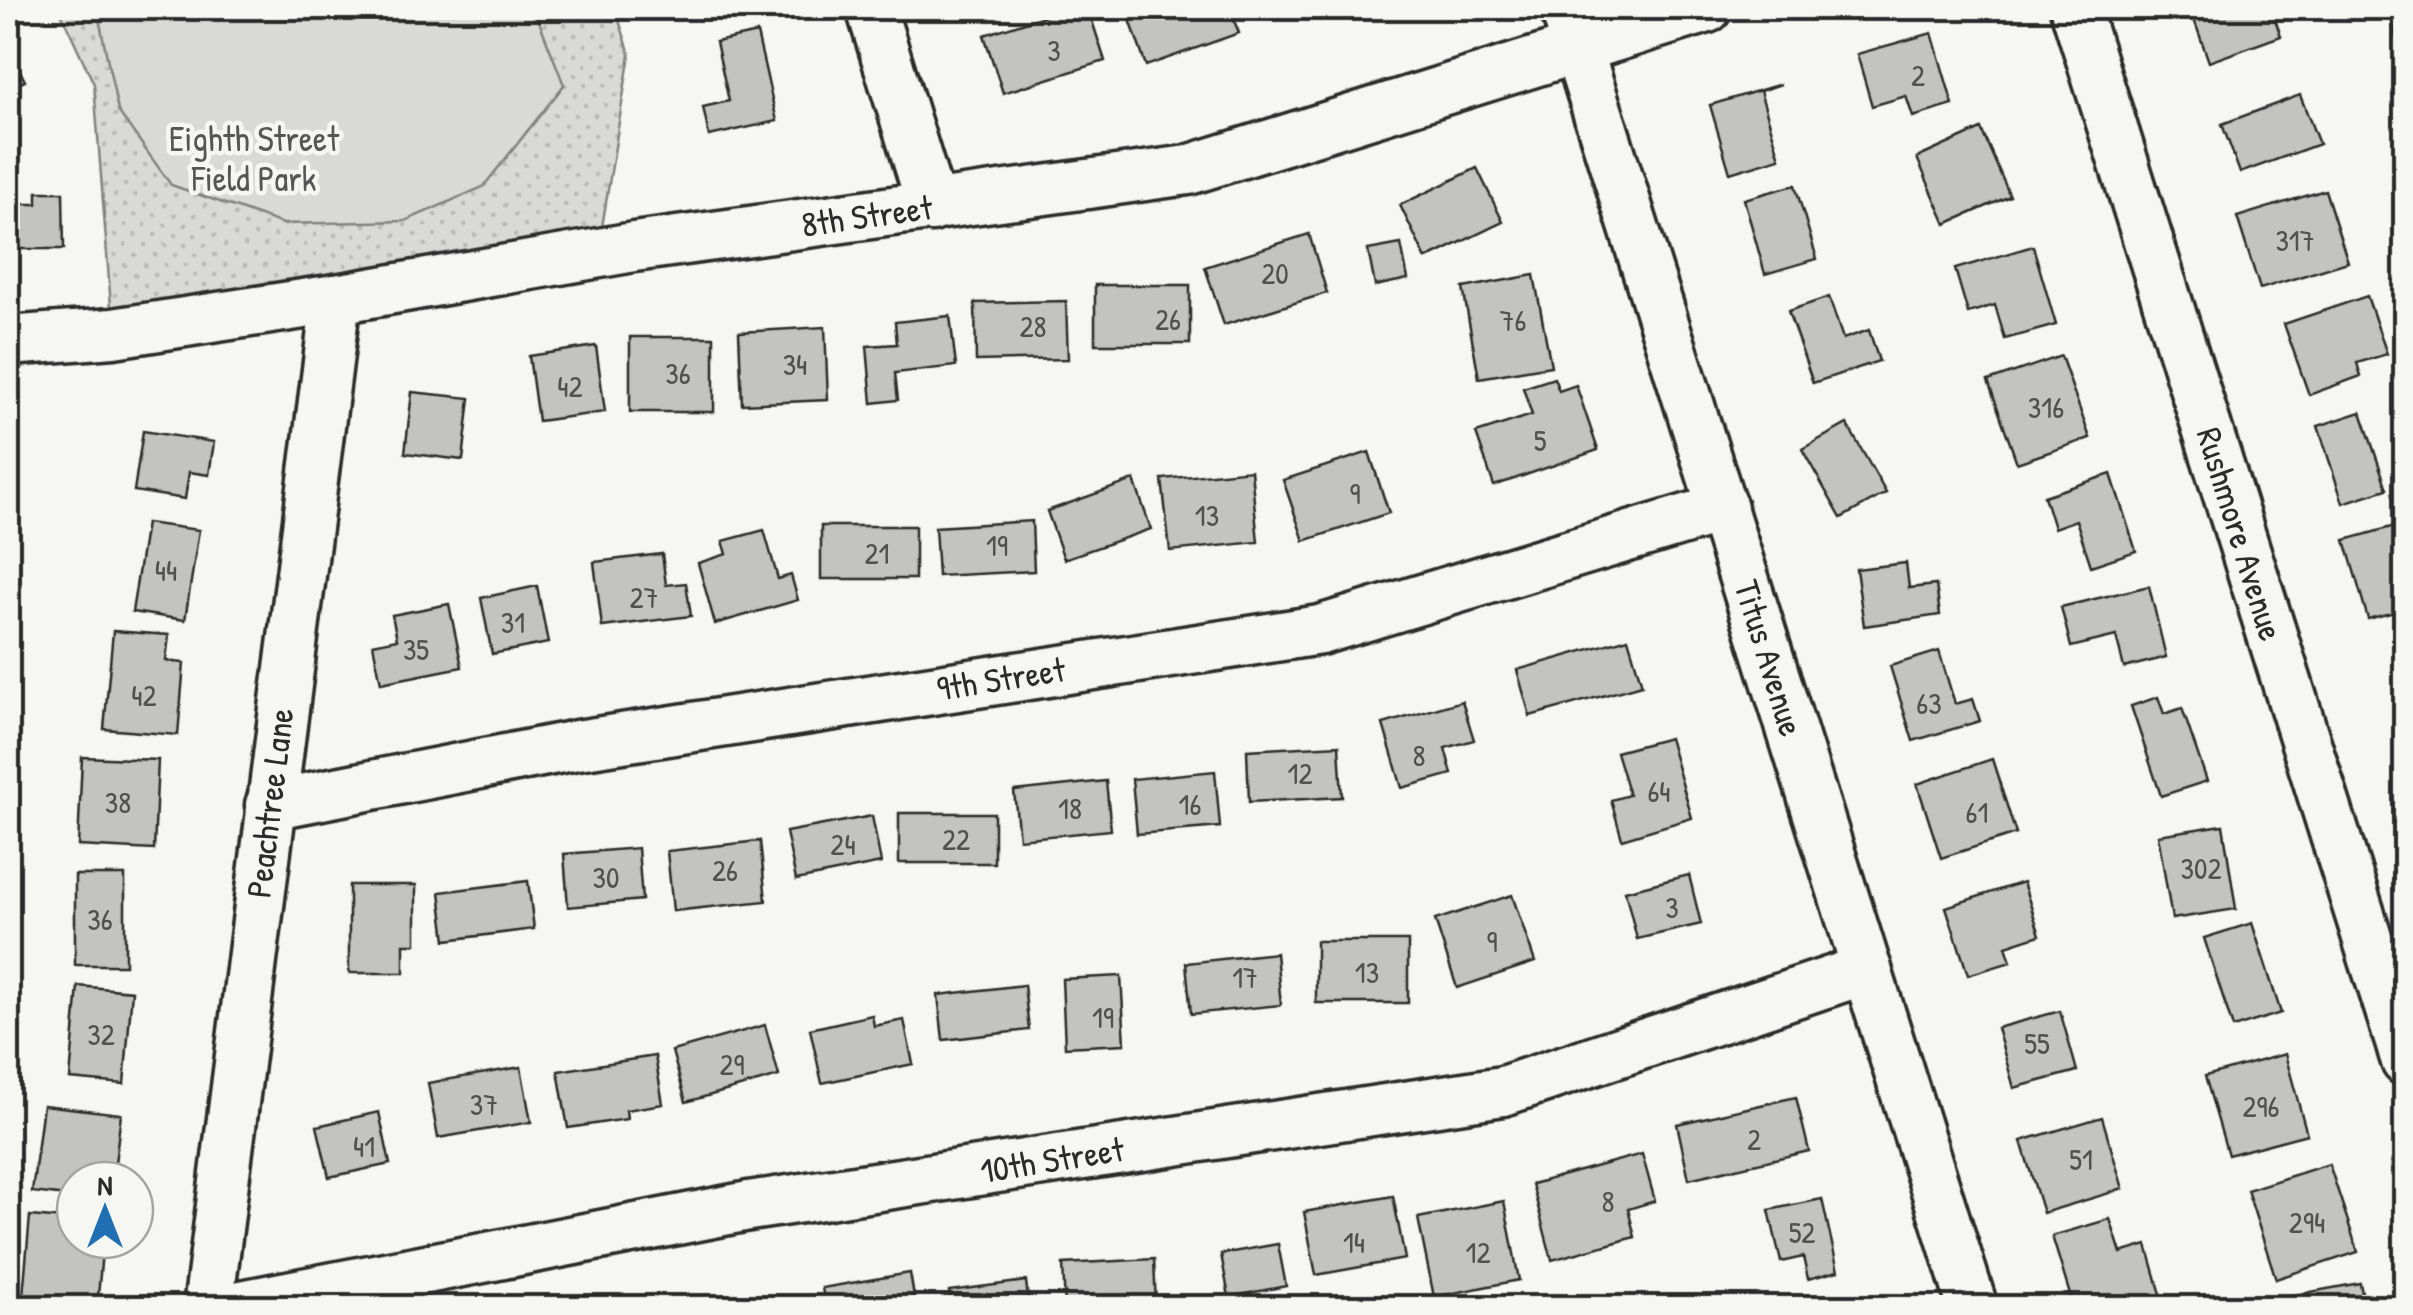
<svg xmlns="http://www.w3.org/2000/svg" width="2413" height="1315" font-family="'Patrick Hand',sans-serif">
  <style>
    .grass { fill: url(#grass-dots); stroke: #828280; stroke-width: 2.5 }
    .pitch { fill: #d9d9d5; stroke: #828280; stroke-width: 2.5 }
    .building { fill: #c3c3c0; stroke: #2b2b2b; stroke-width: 2.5 }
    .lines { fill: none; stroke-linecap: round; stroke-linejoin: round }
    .minor-casing { stroke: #2b2b2b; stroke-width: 55 }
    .minor { stroke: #f6f6f2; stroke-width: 48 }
    .labels { text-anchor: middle; stroke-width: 9; stroke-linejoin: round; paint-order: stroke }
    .number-label { font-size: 30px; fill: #515150 }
    .park-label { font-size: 35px; fill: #565656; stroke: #f6f6f2 }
    .street-label { font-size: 35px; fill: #2b2b2b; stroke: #f6f6f2 }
  </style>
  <defs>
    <pattern id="grass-dots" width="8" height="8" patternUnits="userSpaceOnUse" patternTransform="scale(2.5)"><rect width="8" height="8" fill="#d9d9d5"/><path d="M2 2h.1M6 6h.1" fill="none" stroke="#babab7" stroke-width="1.8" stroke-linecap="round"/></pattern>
  </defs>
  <rect width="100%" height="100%" fill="#f6f6f2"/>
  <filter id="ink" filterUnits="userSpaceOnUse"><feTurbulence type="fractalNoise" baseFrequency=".01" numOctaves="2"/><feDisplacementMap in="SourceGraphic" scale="20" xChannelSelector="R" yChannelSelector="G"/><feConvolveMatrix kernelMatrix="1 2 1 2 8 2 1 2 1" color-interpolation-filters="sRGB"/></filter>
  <g filter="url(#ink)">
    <path class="grass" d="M59 8H615L630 54 598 252 113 333 94 84Z"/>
    <path class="pitch" d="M97 8H534L564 85 483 187 405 221 283 224 171 185 118 111Z"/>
    <g class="building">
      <path d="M1069 8H1088L1105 61 1003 93 984 35Z"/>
      <path d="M1126 8H1229L1239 33 1146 66Z"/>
      <path d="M1306 8H1349L1309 18Z"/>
      <path d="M2190 8H2271L2281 36 2209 62Z"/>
      <path d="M2389 8H2406V72L2404 73Z"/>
      <path d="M757 33 777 121 709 136 703 107 729 101 716 42Z"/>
      <path d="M1932 33 1953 105 1913 117 1906 96 1872 106 1857 54Z"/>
      <path d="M8 46 25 81 8 89Z"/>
      <path d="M1781 84 1760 91 1780 158 1730 173 1710 105Z"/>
      <path d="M2300 95 2319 144 2240 173 2222 124Z"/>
      <path d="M1981 129 2010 196 1946 224 1917 158Z"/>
      <path d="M1477 168 1503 222 1426 259 1400 205Z"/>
      <path d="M8 185H20V204H37V192H63L64 249H8Z"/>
      <path d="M1795 185 1817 259 1765 274 1744 199Z"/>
      <path d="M2325 190 2348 262 2260 289 2237 217Z"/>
      <path d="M1309 234 1327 293 1224 325 1205 267Z"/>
      <path d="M1401 244 1408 279 1375 286 1368 250Z"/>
      <path d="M2033 246 2056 325 2005 339 1995 305 1968 313 1955 269Z"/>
      <path d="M1534 275 1551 366 1479 378 1463 288Z"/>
      <rect x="1095" y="285" width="95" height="59"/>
      <path d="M2367 296 2387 354 2357 363 2361 376 2309 395 2284 324Z"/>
      <path d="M1829 297 1843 339 1869 330 1879 361 1813 383 1788 311Z"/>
      <path d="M1066 301 1068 359 976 361 975 303Z"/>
      <path d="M950 316 956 366 895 373 898 400 872 403 867 346 897 344 895 322Z"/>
      <path d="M825 327 828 400 742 404 739 332Z"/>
      <rect x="630" y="337" width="84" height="75"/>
      <path d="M596 346 605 412 538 421 529 356Z"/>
      <path d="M2061 356 2090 438 2017 463 1988 381Z"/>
      <path d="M1554 378 1559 391 1576 385 1598 450 1494 486 1476 433 1532 415 1523 388Z"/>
      <path d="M412 392 470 398 463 460 405 453Z"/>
      <path d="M2361 412 2387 489 2343 503 2318 426Z"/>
      <path d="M1847 424 1886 493 1841 518 1802 449Z"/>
      <path d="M143 431 214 442 209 475 189 472 185 499 134 491Z"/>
      <path d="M1369 452 1389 513 1304 541 1283 480Z"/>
      <path d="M8 454 17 455 13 513 8 512Z"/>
      <path d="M1251 470 1258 542 1170 551 1162 479Z"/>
      <path d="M2111 474 2136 551 2091 566 2076 520 2054 528 2044 496Z"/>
      <path d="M1134 480 1151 529 1064 559 1047 511Z"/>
      <path d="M1032 521 1034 571 938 576 935 527Z"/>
      <path d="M146 523 199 530 185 620 132 612Z"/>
      <path d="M2406 523V609L2368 619 2345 540Z"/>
      <rect x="821" y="526" width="94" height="53"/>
      <path d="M764 530 778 579 791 575 798 600 715 624 698 563 727 554 723 541Z"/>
      <path d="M662 554 666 585 686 583 691 616 602 627 594 562Z"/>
      <path d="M1906 563 1909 588 1936 585 1940 615 1864 626 1856 569Z"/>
      <path d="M537 586 548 643 492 654 481 598Z"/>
      <path d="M2149 586 2166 657 2124 668 2116 636 2071 647 2061 607Z"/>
      <path d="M449 604 462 667 381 683 373 644 397 639 392 615Z"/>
      <path d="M113 631 169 635 166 661 184 663 178 735 104 729Z"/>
      <path d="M1628 638 1642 685 1530 716 1517 670Z"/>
      <path d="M1939 651 1955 704 1973 699 1980 721 1913 741 1890 666Z"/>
      <path d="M2406 652V687L2395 656Z"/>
      <path d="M2158 697 2164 714 2182 708 2207 781 2161 796 2131 706Z"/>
      <path d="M1462 701 1474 740 1445 748 1452 774 1402 788 1383 724Z"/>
      <path d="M1669 738 1692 818 1622 839 1611 800 1629 795 1616 752Z"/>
      <path d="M1339 745 1342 797 1249 802 1247 750Z"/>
      <path d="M8 748 18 750 11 790 8 789Z"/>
      <path d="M82 757 158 760 154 850 78 846Z"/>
      <path d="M1992 759 2016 834 1941 858 1917 784Z"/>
      <path d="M1215 771 1220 827 1137 834 1132 779Z"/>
      <path d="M1106 781 1111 830 1019 839 1014 791Z"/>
      <rect x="899" y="813" width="95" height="50"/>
      <path d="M872 816 881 863 796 880 786 832Z"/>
      <path d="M2223 825 2236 909 2172 919 2158 835Z"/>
      <path d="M760 841 766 901 673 911 667 851Z"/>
      <path d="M638 848 642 900 568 907 564 854Z"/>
      <rect x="75" y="875" width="50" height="90"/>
      <path d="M1689 875 1701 924 1637 939 1625 891Z"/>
      <path d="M528 881 534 929 446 940 440 892Z"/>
      <path d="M2023 882 2040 935 2006 946 2011 962 1968 975 1946 907Z"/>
      <path d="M349 885H416V944H404V973H349Z"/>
      <path d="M1512 895 1535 962 1457 988 1435 920Z"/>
      <path d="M2252 923 2281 1013 2233 1028 2204 938Z"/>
      <rect x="1316" y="941" width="92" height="62"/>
      <path d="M1276 953 1281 1005 1191 1014 1186 963Z"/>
      <path d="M1121 976 1125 1044 1065 1047 1062 979Z"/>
      <path d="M1024 985 1029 1030 943 1040 938 995Z"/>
      <path d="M78 986 132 991 124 1084 70 1079Z"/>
      <path d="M2060 1011 2077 1071 2014 1088 1997 1028Z"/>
      <path d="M872 1015 874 1026 904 1020 913 1064 822 1083 810 1029Z"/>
      <path d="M765 1025 779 1076 686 1102 672 1051Z"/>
      <path d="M2285 1054 2307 1134 2228 1155 2205 1076Z"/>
      <path d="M655 1056 663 1104 626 1110 627 1119 568 1128 558 1071Z"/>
      <path d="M521 1067 531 1122 438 1138 428 1083Z"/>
      <path d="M1796 1097 1809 1151 1689 1179 1677 1124Z"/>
      <path d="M43 1105 121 1114 113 1180H75V1197L32 1192Z"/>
      <path d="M379 1112 390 1164 329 1177 317 1126Z"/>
      <path d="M2102 1117 2123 1189 2043 1213 2021 1141Z"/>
      <path d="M1642 1154 1655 1201 1628 1209 1635 1237 1552 1260 1532 1184Z"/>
      <path d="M2329 1164 2358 1252 2276 1279 2247 1190Z"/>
      <path d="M1393 1196 1405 1259 1316 1275 1304 1212Z"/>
      <path d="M1822 1199 1838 1271 1808 1279 1803 1257 1781 1262 1769 1210Z"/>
      <path d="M1504 1201 1519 1280 1434 1297 1418 1218Z"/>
      <path d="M30 1216 75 1220V1240H103L97 1308 22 1307Z"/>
      <path d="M2110 1219 2121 1253 2147 1245 2162 1298 2129 1308H2074L2052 1236Z"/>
      <path d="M1278 1244 1286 1286 1229 1297 1221 1254Z"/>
      <path d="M1154 1259 1156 1308H1065L1063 1264Z"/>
      <path d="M910 1273 916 1308H826L822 1288Z"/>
      <path d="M1026 1281 1029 1308H951L949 1291Z"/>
      <path d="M2360 1283 2365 1308H2268L2267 1300Z"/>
    </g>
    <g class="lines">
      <defs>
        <g id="minor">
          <path d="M871 8 932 207"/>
          <path d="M1565 8 1973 1308"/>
          <path d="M2075 8 2406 1061"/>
          <path d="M8 341 113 333 336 299 634 247 1188 170 1707 8"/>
          <path d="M270 805 577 745 1320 630 1723 508"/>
          <path d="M208 1308 336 299"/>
          <path d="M226 1308 749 1206 1503 1091 1867 969"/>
        </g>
      </defs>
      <use href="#minor" class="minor-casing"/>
      <use href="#minor" class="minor"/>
    </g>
  </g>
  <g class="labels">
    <g class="number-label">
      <text x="1054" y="61">3</text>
      <text x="1918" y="86">2</text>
      <text x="2295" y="251">317</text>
      <text x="1275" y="284">20</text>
      <text x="1168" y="330">26</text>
      <text x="1513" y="331">76</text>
      <text x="1033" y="337">28</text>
      <text x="795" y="375">34</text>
      <text x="678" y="384">36</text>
      <text x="570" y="397">42</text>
      <text x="2046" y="418">316</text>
      <text x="1540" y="451">5</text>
      <text x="1355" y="504">9</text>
      <text x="1207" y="526">13</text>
      <text x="997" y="556">19</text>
      <text x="877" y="564">21</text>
      <text x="166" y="581">44</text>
      <text x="644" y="608">27</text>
      <text x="513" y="633">31</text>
      <text x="416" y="660">35</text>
      <text x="144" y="706">42</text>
      <text x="1929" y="714">63</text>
      <text x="1419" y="766">8</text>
      <text x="1300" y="784">12</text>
      <text x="1659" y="802">64</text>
      <text x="118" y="813">38</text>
      <text x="1190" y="815">16</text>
      <text x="1070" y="819">18</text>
      <text x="1977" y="823">61</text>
      <text x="956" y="850">22</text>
      <text x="843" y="855">24</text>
      <text x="2201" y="879">302</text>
      <text x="725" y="881">26</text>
      <text x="606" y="888">30</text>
      <text x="1672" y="918">3</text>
      <text x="100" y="930">36</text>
      <text x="1492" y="952">9</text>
      <text x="1367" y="983">13</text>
      <text x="1245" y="988">17</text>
      <text x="1103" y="1028">19</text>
      <text x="101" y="1045">32</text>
      <text x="2037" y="1054">55</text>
      <text x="732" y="1075">29</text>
      <text x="484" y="1115">37</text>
      <text x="2261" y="1117">296</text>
      <text x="1754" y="1150">2</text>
      <text x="364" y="1157">41</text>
      <text x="2081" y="1170">51</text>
      <text x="1608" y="1212">8</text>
      <text x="2307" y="1233">294</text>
      <text x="1802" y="1243">52</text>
      <text x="1354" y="1253">14</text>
      <text x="1478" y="1263">12</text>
    </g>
    <g class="park-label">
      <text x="254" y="151">Eighth Street<tspan x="254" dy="40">Field Park</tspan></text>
    </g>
    <g class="street-label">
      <text transform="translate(867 216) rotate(-8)" y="12">8th Street</text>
      <text transform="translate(2240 534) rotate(73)" y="12">Rushmore Avenue</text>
      <text transform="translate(1769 658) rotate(73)" y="12">Titus Avenue</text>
      <text transform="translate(1001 679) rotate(-9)" y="12">9th Street</text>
      <text transform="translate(270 803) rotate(-83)" y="12">Peachtree Lane</text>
      <text transform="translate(1052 1160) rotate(-9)" y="12">10th Street</text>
    </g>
  </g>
  <rect width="2413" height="1315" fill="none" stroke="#f6f6f2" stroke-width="40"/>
  <rect x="20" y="20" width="2373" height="1275" fill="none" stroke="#2b2b2b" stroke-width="4" filter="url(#ink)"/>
  <g transform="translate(105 1210)"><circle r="48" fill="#f6f6f2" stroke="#a5a5a2" stroke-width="2.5"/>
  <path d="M0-8L18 38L0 25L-18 38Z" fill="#1f6fb2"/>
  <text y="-15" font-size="28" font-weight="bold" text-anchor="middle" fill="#2b2b2b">N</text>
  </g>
</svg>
